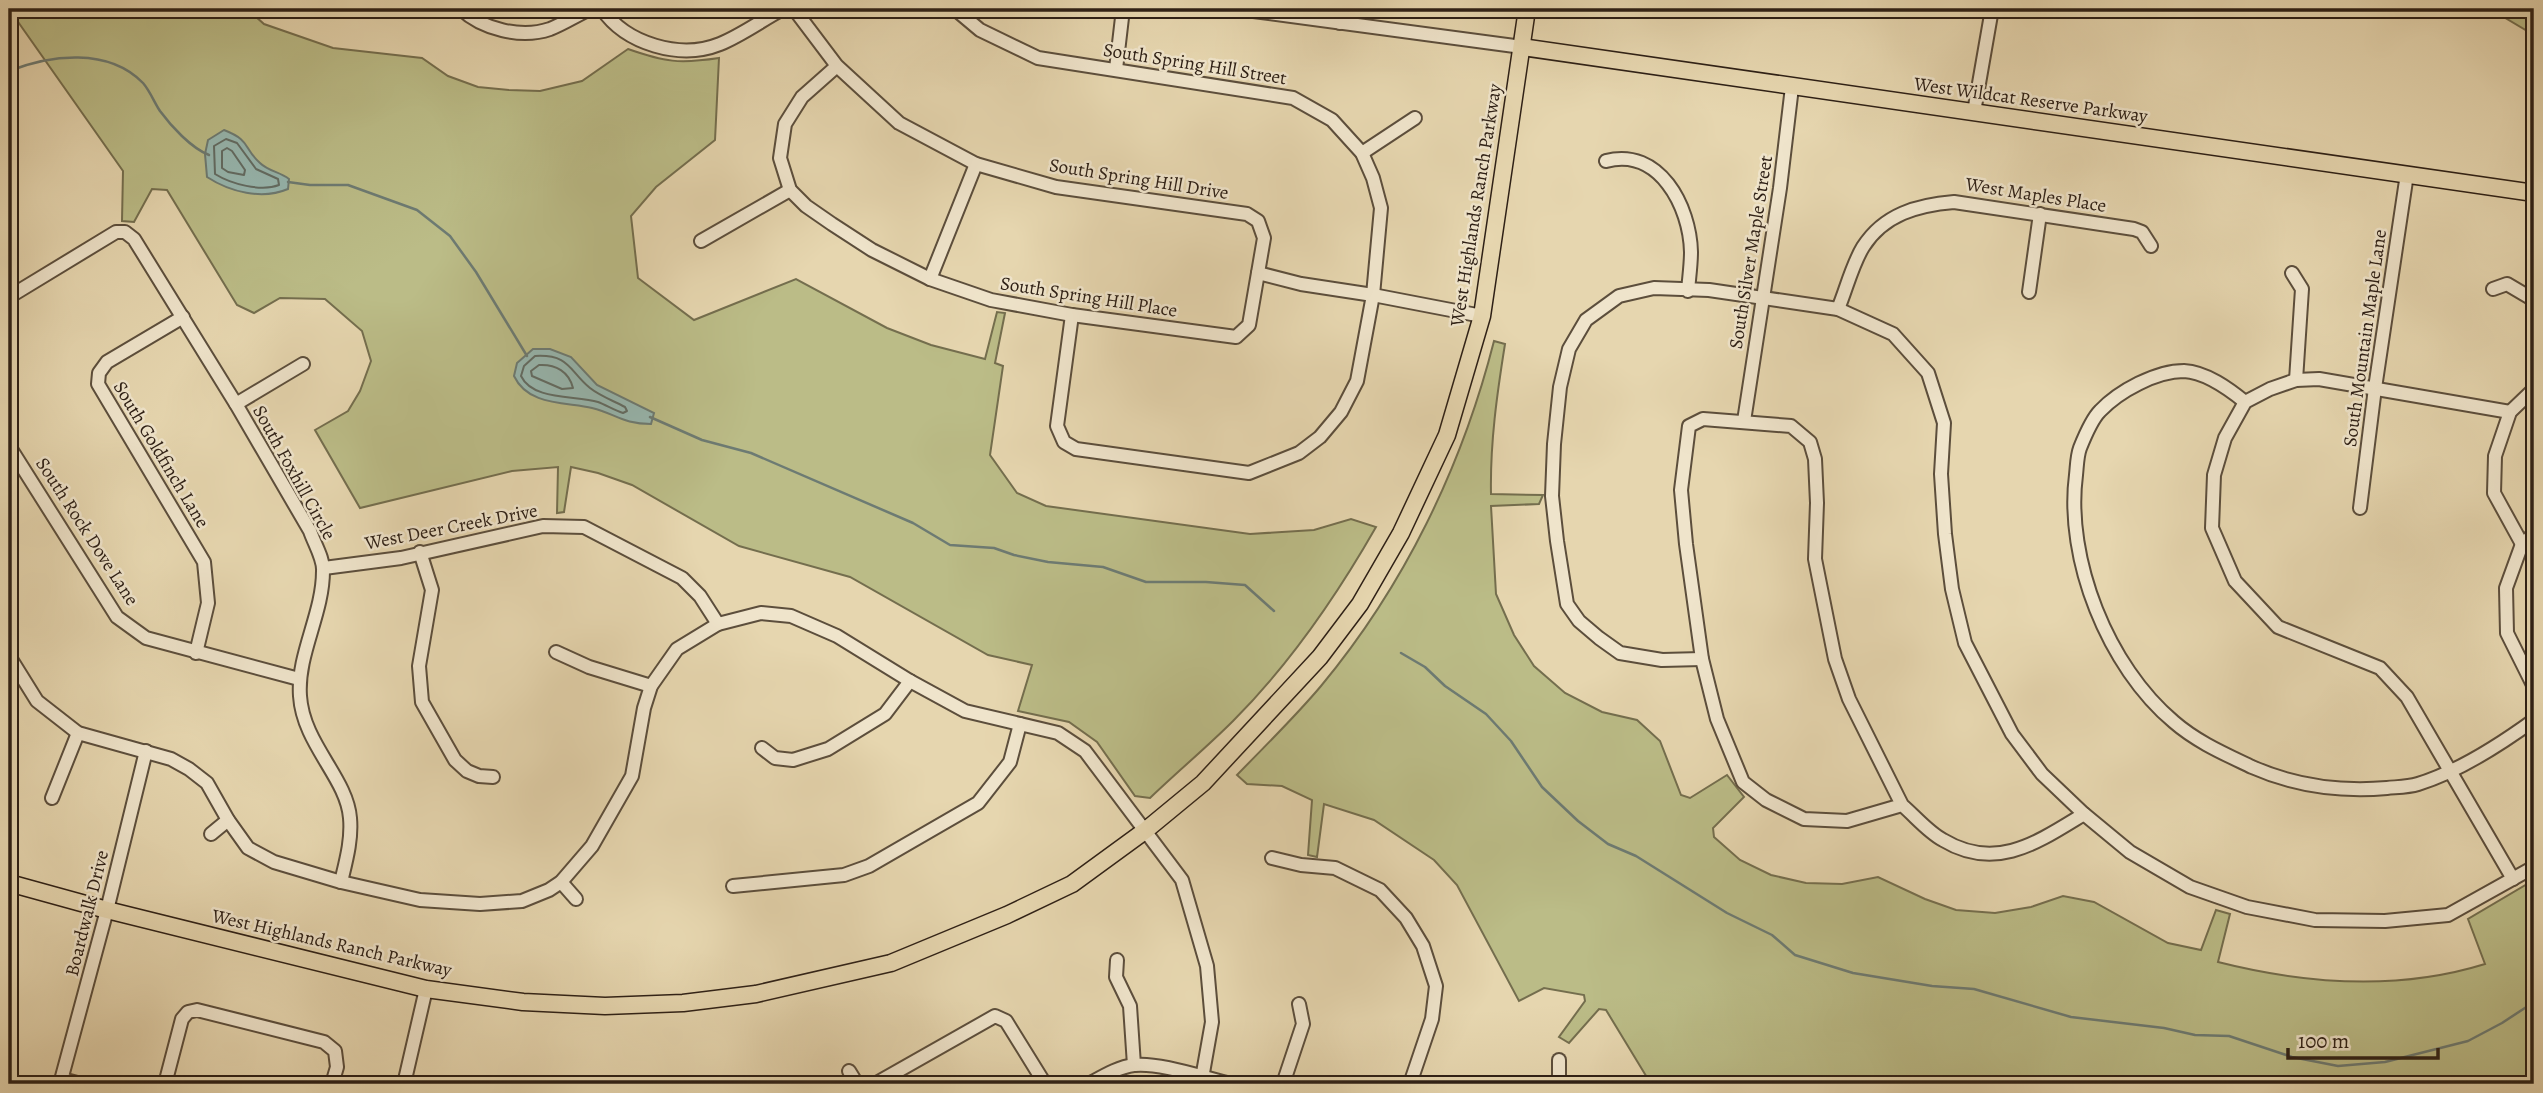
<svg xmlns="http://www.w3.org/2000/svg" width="2543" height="1093" font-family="Alegreya,serif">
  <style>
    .green { fill: #bbbc87; stroke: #746e4e; stroke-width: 2 }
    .water { fill: #97b8b1; stroke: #6d7b73; stroke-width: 2 }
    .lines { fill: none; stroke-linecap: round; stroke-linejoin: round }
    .shore { stroke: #626c64; stroke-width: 2 }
    .stream { stroke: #6d7b73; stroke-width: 2.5 }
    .minor-casing { stroke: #5c4e3c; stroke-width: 16 }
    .major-casing { stroke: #2e2016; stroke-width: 19 }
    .minor { stroke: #efe4cb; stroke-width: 12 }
    .major { stroke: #e6d6af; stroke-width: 16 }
    .labels { text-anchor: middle; stroke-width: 5; stroke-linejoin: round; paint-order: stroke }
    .street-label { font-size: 19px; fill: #2e2016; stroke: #efe4cb }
  </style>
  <rect width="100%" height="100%" fill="#e6d6af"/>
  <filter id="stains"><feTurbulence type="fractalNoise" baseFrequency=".00286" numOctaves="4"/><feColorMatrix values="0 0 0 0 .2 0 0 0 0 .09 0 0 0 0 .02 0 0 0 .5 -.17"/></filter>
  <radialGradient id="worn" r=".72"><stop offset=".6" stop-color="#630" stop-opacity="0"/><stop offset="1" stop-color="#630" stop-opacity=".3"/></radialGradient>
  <g class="green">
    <path d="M9 9H247L264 24 333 48 422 58 448 76 478 87 509 90 540 91 582 81 628 49C665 62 679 64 719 58L715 140 656 187 631 216 638 278 694 320 796 279 887 328 931 345 985 359 997 312 1005 313 995 363 1003 366 990 455 1017 493 1046 506 1250 534 1314 530 1351 519 1376 527C1336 597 1290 664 1233 721 1206 748 1177 772 1150 798L1135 796 1097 742 1069 722 1018 711 1032 665 988 655 850 577 739 546 632 485 598 473 571 467 564 512 557 513 558 467 512 471 360 508 315 430 348 411 360 391 371 361 362 331 325 299 280 298 254 313 237 305 167 190 152 189 134 222 122 221 123 171Z"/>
    <path d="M2493 9H2534V35L2492 10Z"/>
    <path d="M1494 341 1505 344C1497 394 1490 443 1491 494L1543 495 1539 504 1491 506 1496 594 1514 635 1534 666 1565 693 1602 712 1637 720 1660 741 1681 795 1690 798 1727 775 1744 797 1713 828 1714 837 1740 860 1771 875 1806 883 1842 884 1878 877 1925 899 1956 910 1995 913 2031 907 2063 896 2094 902 2168 943 2201 950 2216 910 2230 914 2218 962C2305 984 2398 991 2485 964L2468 919 2534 880V1084H1651L1606 1010 1599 1009 1569 1043 1559 1037 1585 1001 1584 995 1544 988 1519 1001 1457 885 1434 860 1374 820 1324 804 1317 857 1308 855 1312 800 1282 786 1247 784 1237 775C1265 746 1295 717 1321 686 1404 586 1462 467 1494 341Z"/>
  </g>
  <g class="water">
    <path d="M224 130C252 141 242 147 260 163 268 171 280 172 289 179L288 189C262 200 230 192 207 177L205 154 208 140Z"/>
    <path d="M533 349H550L571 357 597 385 654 413 651 424C623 424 616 414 592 408 566 402 528 406 514 376L517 363Z"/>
  </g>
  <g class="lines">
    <g class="shore">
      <path d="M226 139 237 143 256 169 278 179 279 185C261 192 231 184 215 174L214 146Z"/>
      <path d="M227 148 232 151 245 170 244 175 228 172 222 168V151Z"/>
      <path d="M535 356C570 354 569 371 590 388 600 396 614 401 625 407L627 411 623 413C614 410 606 405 598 402 576 395 533 401 521 376L524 366Z"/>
      <path d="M539 365C556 364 569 372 573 388L562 389 532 376 531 371Z"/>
    </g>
    <g class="stream">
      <path d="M9 71C50 55 108 47 143 83 150 91 154 102 160 111 171 126 191 148 209 155"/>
      <path d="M288 182 310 185H348L417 210 450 236 476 272 527 356"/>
      <path d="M650 417 702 440 751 453 913 523 950 545 994 548 1014 555 1048 562 1103 567 1146 582H1206L1245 585 1274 611"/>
      <path d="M1401 653 1425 667 1445 686 1486 714 1511 741 1542 787 1578 821 1608 844 1636 856 1727 913 1772 935 1795 955 1853 973 1932 986 1974 989 2071 1017 2164 1028 2195 1035 2229 1036 2292 1057 2338 1066 2385 1062 2468 1041 2502 1023 2534 1002"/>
    </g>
    <defs>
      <g id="minor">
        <path d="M461 9C482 29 521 39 550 29 563 24 577 15 590 9"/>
        <path d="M602 9C626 44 680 60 720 44 742 35 762 20 783 9"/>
        <path d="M794 9 837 66 899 123 976 164 1056 187 1247 214 1258 221 1264 238 1249 325 1236 337 1072 315 991 300 930 279 872 250 832 224 806 206 790 190 780 158 785 124 802 97 837 66"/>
        <path d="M955 9 980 30 1038 58 1293 98 1332 120 1362 153 1373 178 1381 208 1373 295 1357 381 1341 412 1320 437 1299 453 1249 473 1076 449 1064 442 1057 426 1072 315"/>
        <path d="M1238 9 1522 47"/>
        <path d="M1340 9V23"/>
        <path d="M1116 69 1123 9"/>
        <path d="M1974 112 1992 9"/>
        <path d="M1362 153 1415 118"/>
        <path d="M1606 161C1659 147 1690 206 1691 252 1691 265 1689 278 1688 291"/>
        <path d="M701 241 790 190"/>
        <path d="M1258 273 1301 284 1373 295 1482 316"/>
        <path d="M2292 273 2302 289 2296 380"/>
        <path d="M930 279 976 164"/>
        <path d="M2493 289 2507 284 2534 300"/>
        <path d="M2029 292 2040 214"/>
        <path d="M9 297 116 232H125L134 239 236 404 310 531C314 543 324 559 323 571 323 614 297 654 300 696 303 744 347 778 350 818 352 840 346 861 341 882"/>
        <path d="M1838 309C1846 290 1852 265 1863 247 1884 214 1918 205 1954 202L2134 229 2142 232 2151 246"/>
        <path d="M183 317 107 362 99 373 98 384 204 562 208 603 196 653"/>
        <path d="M2245 402C2229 389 2206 372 2184 371 2156 371 2119 391 2100 411 2092 419 2084 438 2080 448 2077 456 2077 466 2076 475 2065 559 2108 667 2174 722 2197 742 2225 754 2252 767 2295 786 2340 792 2387 788 2397 787 2408 787 2418 784 2457 772 2501 744 2534 720"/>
        <path d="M236 404 303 364"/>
        <path d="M2510 412 2319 379 2296 380 2270 389 2245 402 2225 438 2214 475 2212 528 2235 581 2278 627 2380 668 2407 697 2513 879"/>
        <path d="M1744 421 1780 188 1792 87"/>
        <path d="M9 446 117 617 146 638 299 679"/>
        <path d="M2360 508 2375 388 2407 174"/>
        <path d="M2534 534 2522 544 2506 588 2507 633 2534 687"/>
        <path d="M2522 544 2494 493 2495 456 2510 412 2534 389"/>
        <path d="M420 552 432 590 419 666 422 702 455 760 467 771 479 776 493 777"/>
        <path d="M324 568 401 558 543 526 584 527 682 578 700 596 718 624"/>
        <path d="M556 652 589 667 651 686"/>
        <path d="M9 656 37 701 78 733 171 759 189 769 207 783 228 820 248 848 274 862 341 882 420 900 480 904 522 901 549 890 561 882 592 846 632 776 644 708 651 686 677 649 718 624 761 613 791 616 837 636 910 681 965 711 1058 733 1085 751 1182 880 1207 966 1212 1022 1201 1084"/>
        <path d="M1702 659 1662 660 1620 653 1599 638 1579 621 1567 604 1557 541 1552 496 1554 444 1560 387 1569 349 1586 320 1619 296 1654 288 1709 290 1838 309 1893 334 1928 373 1944 423 1941 474 1945 534 1952 589 1965 643 2012 734 2042 774 2084 814 2130 852 2190 887 2247 907 2315 920 2385 921 2448 915 2534 867"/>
        <path d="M762 748 775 758 793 760 828 749 885 714 910 681"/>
        <path d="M52 798 78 733"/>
        <path d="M1902 805 1849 699 1835 659 1815 559 1817 503 1815 459 1810 442 1791 426 1703 419 1689 426 1681 490 1686 544 1702 659 1717 719 1743 782 1766 800 1804 819 1847 821 1902 805C1915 816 1928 832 1943 840 1996 872 2038 842 2084 814"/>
        <path d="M211 834 228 820"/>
        <path d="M1272 858 1301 865 1335 868 1380 890 1406 918 1423 946 1436 986 1432 1019 1410 1084"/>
        <path d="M561 882 576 899"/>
        <path d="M733 886 844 875 869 866 978 803 1010 762 1020 724"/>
        <path d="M1117 960 1116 977 1130 1006 1134 1065"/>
        <path d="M1559 1060V1084"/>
        <path d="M849 1071 857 1084"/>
        <path d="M62 1079 81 1084"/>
        <path d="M60 1084 107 910 146 751"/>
        <path d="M165 1084 182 1019 188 1012 197 1010 324 1042 335 1051 337 1067 332 1084"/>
        <path d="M404 1084 426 989"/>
        <path d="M875 1084 995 1016 1006 1021 1045 1084"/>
        <path d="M1089 1084C1102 1077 1118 1067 1134 1065 1159 1062 1205 1078 1231 1084"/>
        <path d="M1283 1084 1303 1024 1299 1004"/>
      </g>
      <g id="major">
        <path d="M1522 47 2534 193"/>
        <path d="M9 883 107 910 426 989 523 1002 605 1006 683 1003 756 994 891 963 1007 915 1072 884 1146 830 1203 783 1320 657 1360 604 1401 533 1447 435 1482 316 1527 9"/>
      </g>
    </defs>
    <use href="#minor" class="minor-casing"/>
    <use href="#major" class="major-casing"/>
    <use href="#minor" class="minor"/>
    <use href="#major" class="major"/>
  </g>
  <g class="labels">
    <g class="street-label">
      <text transform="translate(1195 63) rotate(9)" y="7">South Spring Hill Street</text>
      <text transform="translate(2031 99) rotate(8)" y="7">West Wildcat Reserve Parkway</text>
      <text transform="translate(1139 178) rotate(9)" y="7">South Spring Hill Drive</text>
      <text transform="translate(2036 194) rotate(9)" y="7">West Maples Place</text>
      <text transform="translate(1475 205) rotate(-81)" y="7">West Highlands Ranch Parkway</text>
      <text transform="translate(1750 252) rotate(-81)" y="7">South Silver Maple Street</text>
      <text transform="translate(1089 296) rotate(9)" y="7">South Spring Hill Place</text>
      <text transform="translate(2364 338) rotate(-82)" y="7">South Mountain Maple Lane</text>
      <text transform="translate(162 454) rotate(59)" y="7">South Goldfinch Lane</text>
      <text transform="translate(295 472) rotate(61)" y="7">South Foxhill Circle</text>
      <text transform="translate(451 526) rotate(-11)" y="7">West Deer Creek Drive</text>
      <text transform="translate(88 531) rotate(57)" y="7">South Rock Dove Lane</text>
      <text transform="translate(86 913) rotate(-76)" y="7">Boardwalk Drive</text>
      <text transform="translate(332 942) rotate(13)" y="7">West Highlands Ranch Parkway</text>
    </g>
  </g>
  <rect width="2543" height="1093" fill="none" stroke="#e6d6af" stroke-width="35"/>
  <rect x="10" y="10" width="2522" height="1072" fill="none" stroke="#2e2016" stroke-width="3.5"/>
  <rect x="18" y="18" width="2508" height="1058" fill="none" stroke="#2e2016" stroke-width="2"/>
  <path d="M2288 1048v10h150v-10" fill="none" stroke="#2e2016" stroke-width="3.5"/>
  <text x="2298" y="1048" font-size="21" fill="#2e2016" stroke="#efe4cb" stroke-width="5" paint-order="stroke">100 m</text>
  <rect width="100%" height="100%" filter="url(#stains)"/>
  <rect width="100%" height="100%" fill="url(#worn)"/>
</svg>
